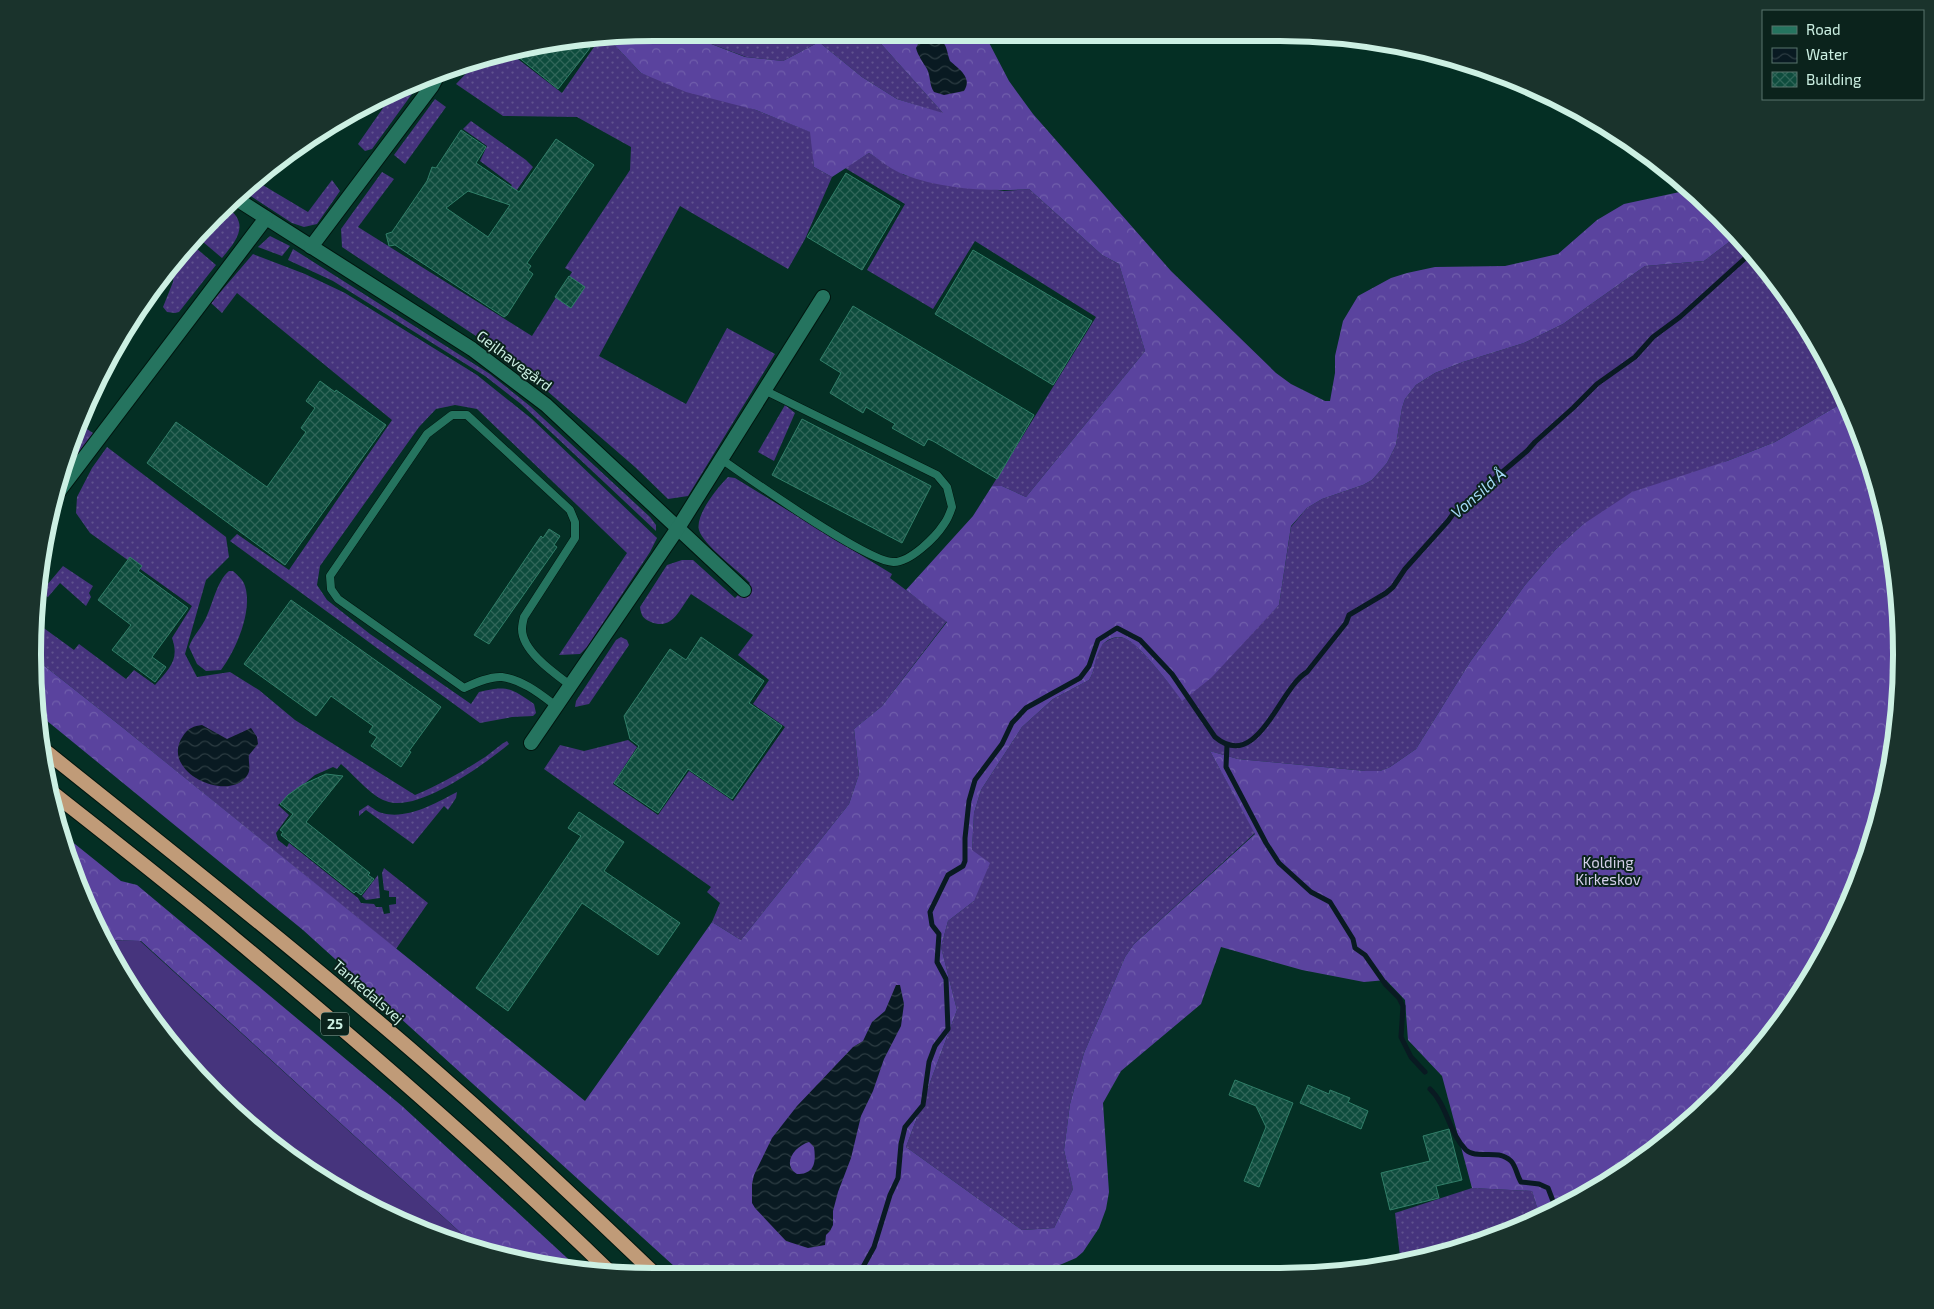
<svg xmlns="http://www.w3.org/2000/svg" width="1934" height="1309" font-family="'Exo 2',sans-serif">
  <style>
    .grass { fill: url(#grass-dots) }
    .forest { fill: url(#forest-crowns) }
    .garden { fill: #46347d }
    .water { fill: url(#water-waves); fill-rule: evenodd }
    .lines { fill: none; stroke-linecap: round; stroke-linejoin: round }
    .stream { stroke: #091a22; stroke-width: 5 }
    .building { fill: url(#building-cross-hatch); stroke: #317e68; fill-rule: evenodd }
    .service-casing { stroke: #00150e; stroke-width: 9 }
    .minor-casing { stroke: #00150e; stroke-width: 16 }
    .trunk-casing { stroke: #00150e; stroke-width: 16 }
    .service { stroke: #25745f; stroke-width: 8 }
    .minor { stroke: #25745f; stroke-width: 14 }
    .trunk { stroke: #c09b78; stroke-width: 14 }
    .labels { text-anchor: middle; stroke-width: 4; stroke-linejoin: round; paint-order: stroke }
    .shield { fill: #0b231c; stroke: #92b2a7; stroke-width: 1 }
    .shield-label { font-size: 14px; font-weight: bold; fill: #ccf0e3 }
    .street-label { font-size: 15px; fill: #ccf0e3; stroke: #0b231c }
    .park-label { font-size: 15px; fill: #d5d1ea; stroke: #0b231c }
    .water-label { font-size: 16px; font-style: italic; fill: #a2d8f5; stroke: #0b231c }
    .rim { fill: none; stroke: #ccf0e3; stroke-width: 6 }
  </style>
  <defs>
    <pattern id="grass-dots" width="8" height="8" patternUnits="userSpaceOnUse" patternTransform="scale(1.25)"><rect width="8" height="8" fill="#46347d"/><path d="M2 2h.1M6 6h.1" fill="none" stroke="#60528f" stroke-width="1.8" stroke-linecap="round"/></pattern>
    <pattern id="forest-crowns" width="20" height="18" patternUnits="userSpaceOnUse" patternTransform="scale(1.25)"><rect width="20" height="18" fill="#5a439e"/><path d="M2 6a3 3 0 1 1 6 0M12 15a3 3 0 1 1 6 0" fill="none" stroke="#705eab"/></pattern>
    <pattern id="water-waves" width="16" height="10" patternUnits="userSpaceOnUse" patternTransform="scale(1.25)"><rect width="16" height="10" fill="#091a22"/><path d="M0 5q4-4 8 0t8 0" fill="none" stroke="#2c3c42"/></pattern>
    <pattern id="building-cross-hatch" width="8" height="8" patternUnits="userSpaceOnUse" patternTransform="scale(1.25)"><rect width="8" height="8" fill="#0e4c3d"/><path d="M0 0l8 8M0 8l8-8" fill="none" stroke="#306659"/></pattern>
  </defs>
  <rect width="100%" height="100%" fill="#042f24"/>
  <g class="grass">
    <path d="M874 36 944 114 897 99 862 77 819 42 783 61 746 57 693 37Z"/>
    <path d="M582 38H608L641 73 756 110 811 132 814 167 832 177 805 239 788 269 680 206 599 356 686 404 727 328 775 354 688 496 668 499 635 467 509 358 342 247 341 229 382 172 394 179 358 227 532 336 572 272 565 268 630 170 631 147 577 117 503 116 456 84 479 60 510 53 562 93 594 47Z"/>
    <path d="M420 83 372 149 365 151 358 144 383 108 379 103Z"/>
    <path d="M435 99 446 107 405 164 394 155Z"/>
    <path d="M471 121 526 160 533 167 514 194 508 191 512 185 480 161 487 146 463 129Z"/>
    <path d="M869 153 904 175 1004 191 1029 189 1102 255 1119 264 1145 351 1026 497 1002 486H992L1096 317 975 241 933 309 867 270 905 204 845 168Z"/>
    <path d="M332 180 340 191 317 224 304 227 292 223 243 191 256 181 308 212Z"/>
    <path d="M225 206C251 223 237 240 222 258L196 236 215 214Z"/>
    <path d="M270 236 290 246 282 256 258 247Z"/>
    <path d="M1737 236 1797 309 1846 401 1775 442 1727 461 1582 525 1556 549 1525 585 1470 662 1416 749 1390 767 1380 771H1366L1238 759 1210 751 1255 833 1134 944 1125 957 1084 1053 1070 1104 1064 1150 1073 1189 1054 1228 1022 1230 906 1147 957 1010 941 947 948 921 974 901 972 850 974 813 981 790 1022 727 1053 699 1089 680C1096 670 1094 657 1100 647 1105 641 1116 635 1124 638 1138 642 1172 687 1182 700L1279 605 1291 527 1307 508 1322 499 1363 485 1372 480 1387 463 1396 445 1402 408 1405 399 1416 385 1435 373 1463 362 1524 343 1563 324 1645 266 1704 261Z"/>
    <path d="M190 243 216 265 179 312 175 313 167 312 163 307 173 282 175 259Z"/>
    <path d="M293 249 490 374 530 406 650 517 656 525V531L521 404 485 376 333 281 288 260Z"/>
    <path d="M253 254 305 274 345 293 477 375 532 419 657 538 650 552 587 647 580 654 559 655 627 553 477 409 455 405 436 409 419 427 320 566 317 585 327 600 370 634 471 704 479 692C507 685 511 688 534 704L536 713 533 716 512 717 480 723 230 541 237 534 289 570 392 420 237 293 222 313 211 303Z"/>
    <path d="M785 405 795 413 774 461 758 452Z"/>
    <path d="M83 412 91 418 84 427 93 433 64 473 60 476Z"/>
    <path d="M107 447 226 537 229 557 206 580 185 654 197 677 230 672 259 690 295 720 415 795C439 785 460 773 482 759 489 755 502 743 507 741L509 744C486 763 417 814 386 801 371 796 354 775 341 764L337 769 333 767 315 775 278 805 289 815 276 833 278 840 287 847 289 843 358 898 361 903 374 904 376 907H382L384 914 390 913 389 905 396 904V897H389V891L384 890 382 873 384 868 428 903 396 949 122 727 37 660 34 621 74 650 79 644 126 679 134 670 155 685C169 669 180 660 172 638L192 606 90 533 76 513 77 497 92 468Z"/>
    <path d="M728 477 735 478 892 574 890 578 947 621 882 706 854 729 859 774 849 804 741 940 712 922 720 903 707 892 711 887 544 769 560 745 584 751 628 740 637 747 613 784 658 815 689 771 733 801 785 727 753 704 769 680 738 655 753 635 691 594C680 609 672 631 651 622 643 619 641 615 640 607L667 565 682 560H693L735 598 750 583C738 570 703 545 699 530 695 515 718 487 728 477Z"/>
    <path d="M63 566 93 586 89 593 91 597 86 606 60 583 48 597 41 592Z"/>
    <path d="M229 571H233C237 575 243 579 245 586 253 611 236 650 221 670L206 671 197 664 189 647C192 637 200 630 205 620 212 607 217 580 229 571Z"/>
    <path d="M621 637 627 640 629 645 589 704 575 707 576 701 616 640Z"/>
    <path d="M457 792 456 798 448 810 444 806 413 844 366 810 359 816V811L368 805C373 808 377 812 382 813 407 820 436 803 457 792Z"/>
    <path d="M378 875 380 898 366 900 362 896Z"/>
    <path d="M1472 1188 1532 1191 1540 1217 1518 1229 1401 1265 1395 1213Z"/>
  </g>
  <g class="forest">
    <path d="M985 35 1009 81 1033 114 1171 271 1276 373 1291 384 1325 401H1330L1335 373V356L1343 321 1358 296 1391 278 1407 273 1435 267 1505 266 1558 254 1597 220 1624 204 1689 190 1719 214 1737 236 1704 261 1645 266 1563 324 1524 343 1463 362 1435 373 1416 385 1405 399 1402 408 1396 445 1387 463 1372 480 1363 485 1322 499 1307 508 1291 526 1279 605 1211 678 1182 701C1172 687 1139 643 1124 638 1116 635 1105 640 1101 647 1094 657 1096 670 1089 680L1053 699 1022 727 981 790 974 813 972 850 990 863 974 901 948 921 941 947 957 1010 906 1147 1022 1230 1054 1228 1073 1189 1064 1150 1070 1104 1084 1053 1125 957 1134 944 1255 834 1210 751 1238 759 1366 771H1380L1390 767 1416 749 1470 662 1525 585 1556 549 1582 525 1632 492 1727 461 1775 442 1846 401 1854 416 1889 533 1901 654 1890 776 1854 892 1797 1000 1720 1094 1625 1172 1540 1217 1532 1191 1472 1188 1442 1076 1408 1040 1405 1000 1386 980 1364 982 1302 970 1221 947 1201 1004 1121 1071 1103 1103 1109 1192 1106 1209 1099 1228 1083 1252 1076 1258 1034 1276H685L303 930 41 716 37 660 122 727 585 1101 712 922 741 940 849 804 859 774 854 729 882 706 947 622 906 590 973 516 992 486H1002L1026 497 1145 351 1119 264 1102 255 1029 189C990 192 942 189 905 175 893 171 880 160 869 153L832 177 814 167 810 132 756 110 686 92 641 73 608 38 693 37 745 57 783 61 819 42 862 77 897 99 943 113 874 36Z"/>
    <path d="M60 832 121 881 137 885 402 1106 579 1269 533 1265 473 1244 141 941 104 940 66 855Z"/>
  </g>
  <path class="garden" d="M104 940 140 941 473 1244 379 1212 276 1148 215 1095 116 965Z"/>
  <g class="water">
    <path d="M929 38C948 40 945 46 950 61 959 69 973 78 964 91L944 95 934 92C929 85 931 77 927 69 923 62 918 56 916 48L919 42Z"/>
    <path d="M202 725 227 739 251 728 257 737 258 744 249 755C248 761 251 769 248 774 231 805 158 772 183 736 188 728 194 726 202 725Z"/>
    <path d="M896 985H900L904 1004 901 1026 884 1059 873 1091 861 1116 851 1158 838 1192 833 1211V1225L830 1231 826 1235 825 1245 808 1248 786 1241 755 1208 752 1203V1184L754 1175 772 1138 797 1106 853 1047 863 1041 872 1022 885 1011ZM809 1142 814 1147C816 1162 815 1174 797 1174 781 1164 795 1146 809 1142Z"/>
  </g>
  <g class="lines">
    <g class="stream">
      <path d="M1227 745 1226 767 1266 843 1279 863 1311 892 1330 902 1353 939 1355 948 1365 955 1386 985 1399 998 1403 1006 1401 1037 1411 1057 1425 1072"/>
      <path d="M1430 1089C1447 1105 1449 1133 1466 1150 1477 1160 1497 1148 1511 1161 1516 1166 1517 1176 1521 1182L1539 1184 1548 1188 1556 1209"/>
      <path d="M858 1276 874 1247 890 1195 898 1178 901 1144 905 1127 923 1105 929 1062 935 1046 948 1029 946 979 937 962 939 934 932 925 930 912 948 875 963 866 965 861V838L969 801 975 780 1002 744 1012 723 1026 708 1080 678 1089 666 1098 640 1117 628 1140 640 1172 674 1215 737C1258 773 1279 688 1307 672L1346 623 1349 615 1386 593 1393 587 1405 569 1448 521 1453 514 1527 451 1535 442 1573 408 1597 384 1635 357 1653 337 1680 317 1751 253"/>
    </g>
  </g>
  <g class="building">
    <path d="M573 38H577L590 48 558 89 512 52Z"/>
    <path d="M461 130 486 147 476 163 519 192 556 139 594 165 527 263 531 266 528 270 533 274 507 315 504 317 395 245 389 246 386 234 392 232 427 181 432 167 436 168ZM468 191 510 205 488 237 446 208Z"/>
    <path d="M846 173 900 206 862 270 807 237Z"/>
    <path d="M973 250 1092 321 1053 385 935 314Z"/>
    <path d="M569 276 585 287 571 308 555 297Z"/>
    <path d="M853 306 1034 415 997 479 933 441 928 439 924 446 892 428 895 424 866 407 863 413 830 393 841 373 820 360Z"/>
    <path d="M320 381 335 392 336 390 386 425 285 565 147 463 176 422 267 487 306 432 301 428 315 408 306 401Z"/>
    <path d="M802 419 931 486 902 543 772 475Z"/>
    <path d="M549 529 560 536 554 545 557 547 489 644 474 635 541 536 543 538Z"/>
    <path d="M130 557 142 566 138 571 188 608 152 657 166 667 155 682 112 650 131 625 98 600Z"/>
    <path d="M291 600 441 707 409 751 411 752 401 767 371 746 377 737 369 732 373 726 331 696 316 716 244 664Z"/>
    <path d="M701 637 764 681 749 703 782 726 732 799 688 769 658 813 614 783 639 746 630 739 624 716 670 649 686 660Z"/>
    <path d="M326 774 343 776 306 822 370 873 368 875 374 879 361 895 356 891 354 893 281 835 283 832 280 830 293 814 280 804 288 795 302 785Z"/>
    <path d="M579 812 624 842 604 871 680 923 658 955 582 903 508 1011 476 988 581 836 568 828Z"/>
    <path d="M1235 1080 1293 1103 1259 1187 1244 1181 1266 1127 1256 1106 1229 1095Z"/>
    <path d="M1308 1085 1329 1094 1330 1090 1350 1098 1348 1102 1368 1111 1361 1129 1300 1103Z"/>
    <path d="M1449 1129 1462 1180 1436 1186 1439 1198 1390 1210 1381 1173 1430 1161 1423 1136Z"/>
  </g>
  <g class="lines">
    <defs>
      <g id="service">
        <path d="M721 459C749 478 869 564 894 562 910 562 935 538 944 524 948 519 950 513 952 507L947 487 937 475 764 390"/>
        <path d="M556 706C540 694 523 680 502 677 490 676 475 683 464 688L338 599 331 589 330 576 427 434 452 415H467L570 510 575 522V538L524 617C523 621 522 625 522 629 522 651 554 673 570 685"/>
      </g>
      <g id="minor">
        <path d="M235 198 472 349 546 405 744 590"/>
        <path d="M311 247 432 86 439 73"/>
        <path d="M53 499 266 218"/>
        <path d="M531 743 678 528 823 297"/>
      </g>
      <g id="trunk">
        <path d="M43 749C150 835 258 919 362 1008 464 1093 561 1184 657 1276"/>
        <path d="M48 789C110 838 173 887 234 938 363 1045 490 1155 610 1272"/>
      </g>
    </defs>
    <use href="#service" class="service-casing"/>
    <use href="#minor" class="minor-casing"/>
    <use href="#trunk" class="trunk-casing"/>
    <use href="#service" class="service"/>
    <use href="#minor" class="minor"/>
    <use href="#trunk" class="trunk"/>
  </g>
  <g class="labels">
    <rect class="shield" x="321" y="1012.5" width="28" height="23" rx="4"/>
    <g class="shield-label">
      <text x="335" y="1029">25</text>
    </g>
    <g class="street-label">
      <text transform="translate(514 361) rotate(37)" y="5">Gejlhavegård</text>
      <text transform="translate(368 992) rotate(41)" y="5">Tankedalsvej</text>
    </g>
    <g class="park-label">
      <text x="1608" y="868">Kolding<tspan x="1608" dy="17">Kirkeskov</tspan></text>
    </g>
    <g class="water-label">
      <text transform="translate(1478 493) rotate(-41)" y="6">Vonsild Å</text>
    </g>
  </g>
  <path d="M0 0H1934V1309H0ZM654 41H1280A613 613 0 0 1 1893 654V655A613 613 0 0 1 1280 1268H654A613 613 0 0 1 41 655V654A613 613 0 0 1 654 41Z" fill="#1a332c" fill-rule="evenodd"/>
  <path class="rim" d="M654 41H1280A613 613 0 0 1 1893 654V655A613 613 0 0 1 1280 1268H654A613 613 0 0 1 41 655V654A613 613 0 0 1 654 41Z"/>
  <rect x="1762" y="10" width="162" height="90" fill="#0b231c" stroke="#58756c"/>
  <rect x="1772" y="26" width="25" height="8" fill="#25745f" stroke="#58756c"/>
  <text x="1806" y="35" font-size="15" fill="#ccf0e3">Road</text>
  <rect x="1772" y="48" width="25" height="15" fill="url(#water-waves)" stroke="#58756c"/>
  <text x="1806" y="60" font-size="15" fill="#ccf0e3">Water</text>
  <rect x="1772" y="72" width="25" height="15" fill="url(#building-cross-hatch)" stroke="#58756c"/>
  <text x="1806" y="85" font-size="15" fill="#ccf0e3">Building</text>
</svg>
